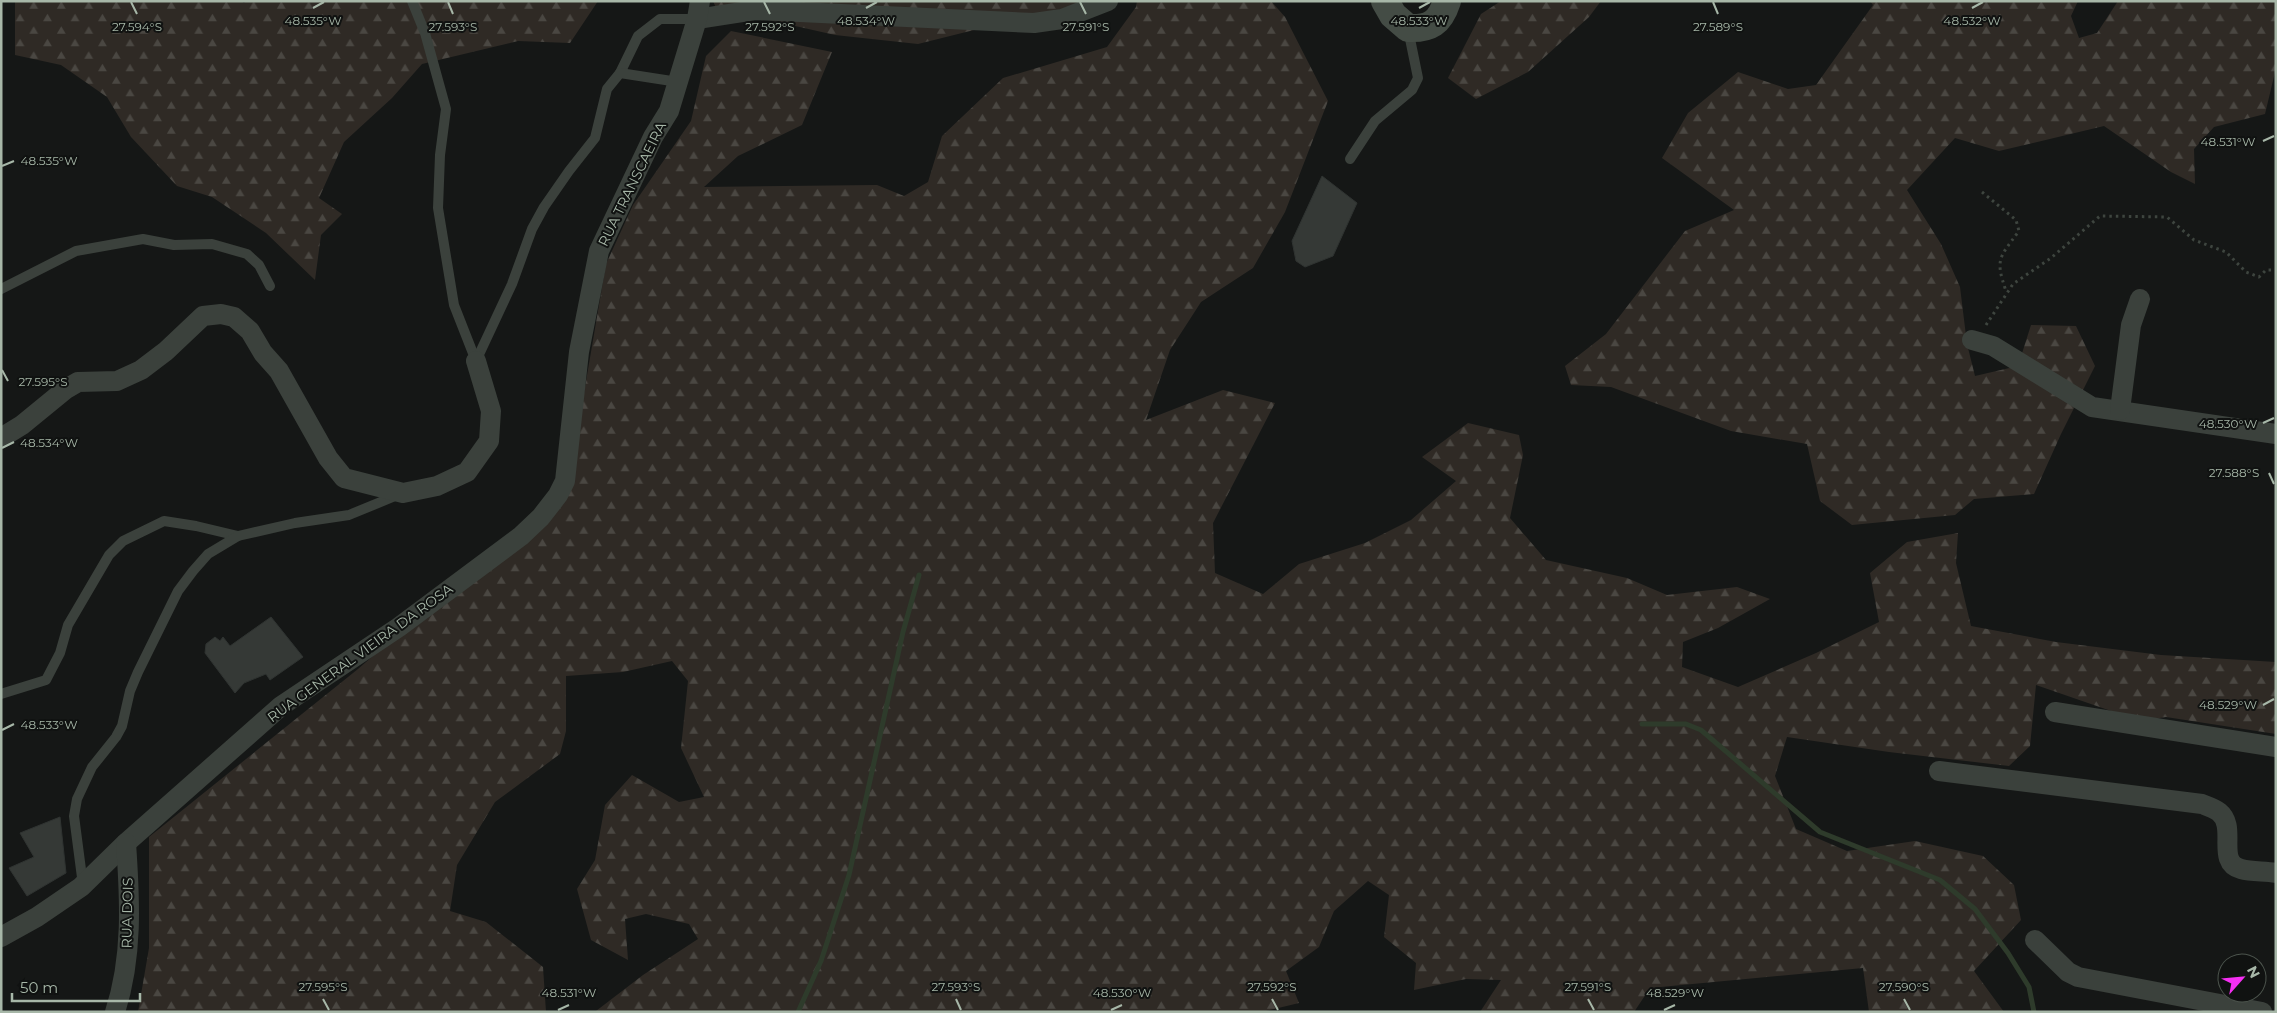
<svg xmlns="http://www.w3.org/2000/svg" width="2277" height="1013" font-family="Montserrat,sans-serif">
  <style>
    .forest { fill: url(#forest-firs) }
    .lines { fill: none; stroke-linecap: round; stroke-linejoin: round }
    .stream { stroke: #2e3b2b; stroke-width: 5 }
    .building { fill: #353936; stroke: #2f3331 }
    .path { stroke: #3e453f; stroke-width: 3; stroke-dasharray: 2.5 4; stroke-linecap: butt }
    .lane { stroke: #3b413c; stroke-width: 10 }
    .street { stroke: #3b413c; stroke-width: 20 }
    .secondary { stroke: #444c45; stroke-width: 28 }
    .ticks { fill: none; stroke: #a7b7a8; stroke-width: 2 }
    .labels { text-anchor: middle; stroke-width: 4; stroke-linejoin: round; paint-order: stroke }
    .street-label { font-size: 14px; fill: #a7b7a8; stroke: #101211 }
    .ticks-label { font-size: 12px; text-anchor: middle; fill: #a7b7a8; stroke: #101211; stroke-width: 4; stroke-linejoin: round; paint-order: stroke }
  </style>
  <defs>
    <pattern id="forest-firs" width="22" height="20" patternUnits="userSpaceOnUse" patternTransform="scale(1.25)"><rect width="22" height="20" fill="#2f2a25"/><path d="M5 1l3.5 6h-7zM16 11l3.5 6h-7z" fill="#4a4742"/></pattern>
  </defs>
  <rect width="100%" height="100%" fill="#151716"/>
  <g class="forest">
    <path d="M15 1H241L244 3 246 1H598L570 43 518 41 422 64 392 98 344 142 319 198 342 214 321 235 315 280 266 233 212 197 177 186 131 137 107 97 61 65 15 55Z"/>
    <path d="M713 1H1091L1084 8 1030 16 918 44 835 35 716 8Z"/>
    <path d="M1137 1H1271L1285 17 1328 101 1285 212 1253 268 1201 302 1170 350 1146 420 1223 390 1275 403 1213 523 1215 573 1263 594 1299 564 1365 543 1411 520 1456 481 1422 457 1468 423 1519 435 1523 455 1510 518 1546 560 1627 578 1667 595 1737 587 1770 599 1718 628 1683 642 1682 667 1738 687 1816 653 1879 622 1870 573 1907 542 1958 533 1956 563 1971 626 2056 642 2161 655 2276 662V734L2166 717 2140 721 2036 685 2030 746 2009 766 1889 752 1787 737 1775 776 1796 829 1847 851 1915 841 1983 856 2014 885 2021 920 1974 971 2004 1012H1869L1863 968 1650 988 1634 1012H1480L1501 980 1466 979 1414 990 1416 963 1384 937 1389 895 1368 881 1334 911 1319 947 1286 971 1299 1003 1262 1012H592L596 1011 643 975 698 939 689 924 646 914 625 919 628 960 591 940 577 889 595 860 605 805 632 775 679 802 704 797 681 748 688 681 672 661 623 672 566 676V731L560 754 495 802 457 865 450 911 486 922 543 967 546 1012H138L149 948V837L358 669 574 481 584 393 606 264 633 205 691 121 706 56 731 31 832 52 802 125 738 156 704 187 877 185 904 196 928 182 942 136 1003 78 1107 47 1136 7Z"/>
    <path d="M1501 1H1601L1589 17 1528 72 1476 99 1448 78 1481 14Z"/>
    <path d="M1870 1H2078L2071 16 2079 38 2097 33 2118 1H2276V68L2265 114 2214 127 2194 149 2195 184 2171 172 2104 126 1999 151 1955 138 1907 190 1941 244 1960 287 1967 344 1975 376 2018 366 2031 325 2076 326 2095 366 2061 434 2034 494 1974 499 1955 515 1852 525 1820 501 1807 444 1731 431 1611 387 1571 385 1565 366 1606 334 1685 231 1734 210 1662 158 1688 113 1738 72 1788 89 1816 85 1873 5Z"/>
  </g>
  <g class="lines">
    <g class="stream">
      <path d="M1642 724H1686L1701 730 1820 832 1940 880 1975 909 2008 953 2029 987 2034 1012"/>
      <path d="M798 1012 821 961 849 875 903 632 919 575"/>
    </g>
  </g>
  <g class="building">
    <path d="M1322 176 1357 203 1333 256 1305 267 1296 261 1292 241Z"/>
    <path d="M271 617 303 657 270 680 266 674 244 683 235 693 205 653 206 644 215 637 220 641 223 637 230 646Z"/>
    <path d="M60 817 66 873 27 896 9 868 34 857 20 833Z"/>
  </g>
  <g class="lines">
    <g class="path">
      <path d="M1982 192 2016 220 2019 231C1999 258 1995 259 2006 291"/>
      <path d="M1986 325 2013 284 2051 258 2100 216 2167 217 2194 240 2226 252 2246 272 2259 277 2266 270H2276"/>
    </g>
    <g class="lane">
      <path d="M412 1 425 33 446 109 440 155 438 208 454 305 476 361"/>
      <path d="M620 73 638 36 660 19H697"/>
      <path d="M1350 159 1375 121 1412 90 1418 78 1408 29"/>
      <path d="M1 289 76 251 143 239 174 245 212 244 247 254 259 265 270 286"/>
      <path d="M476 361 512 284 532 229 544 207 569 171 595 138 607 89 620 73 678 82"/>
      <path d="M1 694 46 680 60 653 68 625 109 555 123 541 164 521 196 526 238 536"/>
      <path d="M83 885 74 816 77 799 92 767 116 737 122 726 130 691 138 672 178 591 193 571 208 554 238 536 295 523 349 515 400 494"/>
    </g>
    <g class="street">
      <path d="M697 19 755 10 1034 23 1062 19 1108 1"/>
      <path d="M1972 340 1993 346 2092 407 2276 434"/>
      <path d="M2120 410 2131 325 2140 299"/>
      <path d="M1 438 22 425 66 389 78 382 117 381 141 370 166 351 203 316 221 314 234 317 250 331 263 353 279 371 328 458 344 478 403 493 437 486 467 472 489 441 491 411 476 361"/>
      <path d="M2055 712 2276 747"/>
      <path d="M1939 771 2202 804C2207 806 2214 808 2219 812 2238 827 2215 862 2241 869 2252 872 2265 871 2276 873"/>
      <path d="M1 937 37 917 81 887 126 843 281 706 399 627 521 536 541 517 558 495 565 481 579 352 599 251 653 137 669 111 697 19 700 1"/>
      <path d="M2035 940 2068 972 2078 977 2262 1012"/>
      <path d="M115 1012C133 957 130 900 126 843"/>
    </g>
    <path class="secondary" d="M1385 1 1393 15 1408 28C1430 29 1440 23 1447 1"/>
  </g>
  <path class="ticks" d="M131 2 137 14M448 2 453 14M764 2 770 14M1080 2 1086 14M1713 2 1718 14M313 8 324 2M866 8 877 2M1419 8 1430 2M1972 8 1983 2M2263 141 2274 136M2 166 14 161M2 370 8 381M2263 423 2274 418M2 448 14 442M2269 473 2274 484M2263 705 2274 699M2 730 14 724M323 999 329 1010M956 999 961 1010M1272 999 1278 1010M1588 999 1594 1010M1904 999 1910 1010M558 1010 569 1005M1111 1010 1122 1005M1664 1010 1675 1005"/>
  <g class="labels">
    <g class="street-label">
      <text transform="translate(632 184) rotate(-64)" y="5">RUA TRANSCAEIRA</text>
      <text transform="translate(360 653) rotate(-36)" y="5">RUA GENERAL VIEIRA DA ROSA</text>
      <text transform="translate(127 913) rotate(-89)" y="5">RUA DOIS</text>
    </g>
  </g>
  <g class="ticks-label">
    <text x="313" y="25">48.535°W</text>
    <text x="866" y="25">48.534°W</text>
    <text x="1419" y="25">48.533°W</text>
    <text x="1972" y="25">48.532°W</text>
    <text x="137" y="31">27.594°S</text>
    <text x="453" y="31">27.593°S</text>
    <text x="770" y="31">27.592°S</text>
    <text x="1086" y="31">27.591°S</text>
    <text x="1718" y="31">27.589°S</text>
    <text x="2228" y="146">48.531°W</text>
    <text x="49" y="165">48.535°W</text>
    <text x="43" y="386">27.595°S</text>
    <text x="2228" y="428">48.530°W</text>
    <text x="49" y="447">48.534°W</text>
    <text x="2234" y="477">27.588°S</text>
    <text x="2228" y="709">48.529°W</text>
    <text x="49" y="729">48.533°W</text>
    <text x="323" y="991">27.595°S</text>
    <text x="956" y="991">27.593°S</text>
    <text x="1272" y="991">27.592°S</text>
    <text x="1588" y="991">27.591°S</text>
    <text x="1904" y="991">27.590°S</text>
    <text x="569" y="997">48.531°W</text>
    <text x="1122" y="997">48.530°W</text>
    <text x="1675" y="997">48.529°W</text>
  </g>
  <rect width="2277" height="1013" fill="none" stroke="#a7b7a8" stroke-width="5"/>
  <g transform="translate(2242 978) rotate(63)"><circle r="24" fill="#101211" stroke="#4c544d"/>
  <path d="M0-4L9 19L0 12L-9 19Z" fill="#f52ff2"/>
  <text y="-8" font-size="14" font-weight="bold" text-anchor="middle" fill="#a7b7a8">N</text>
  </g>
  <path d="M12 993v8h128v-8" fill="none" stroke="#a7b7a8" stroke-width="2.5"/>
  <text x="20" y="993" font-size="15" fill="#a7b7a8" stroke="#101211" stroke-width="4" paint-order="stroke">50 m</text>
</svg>
